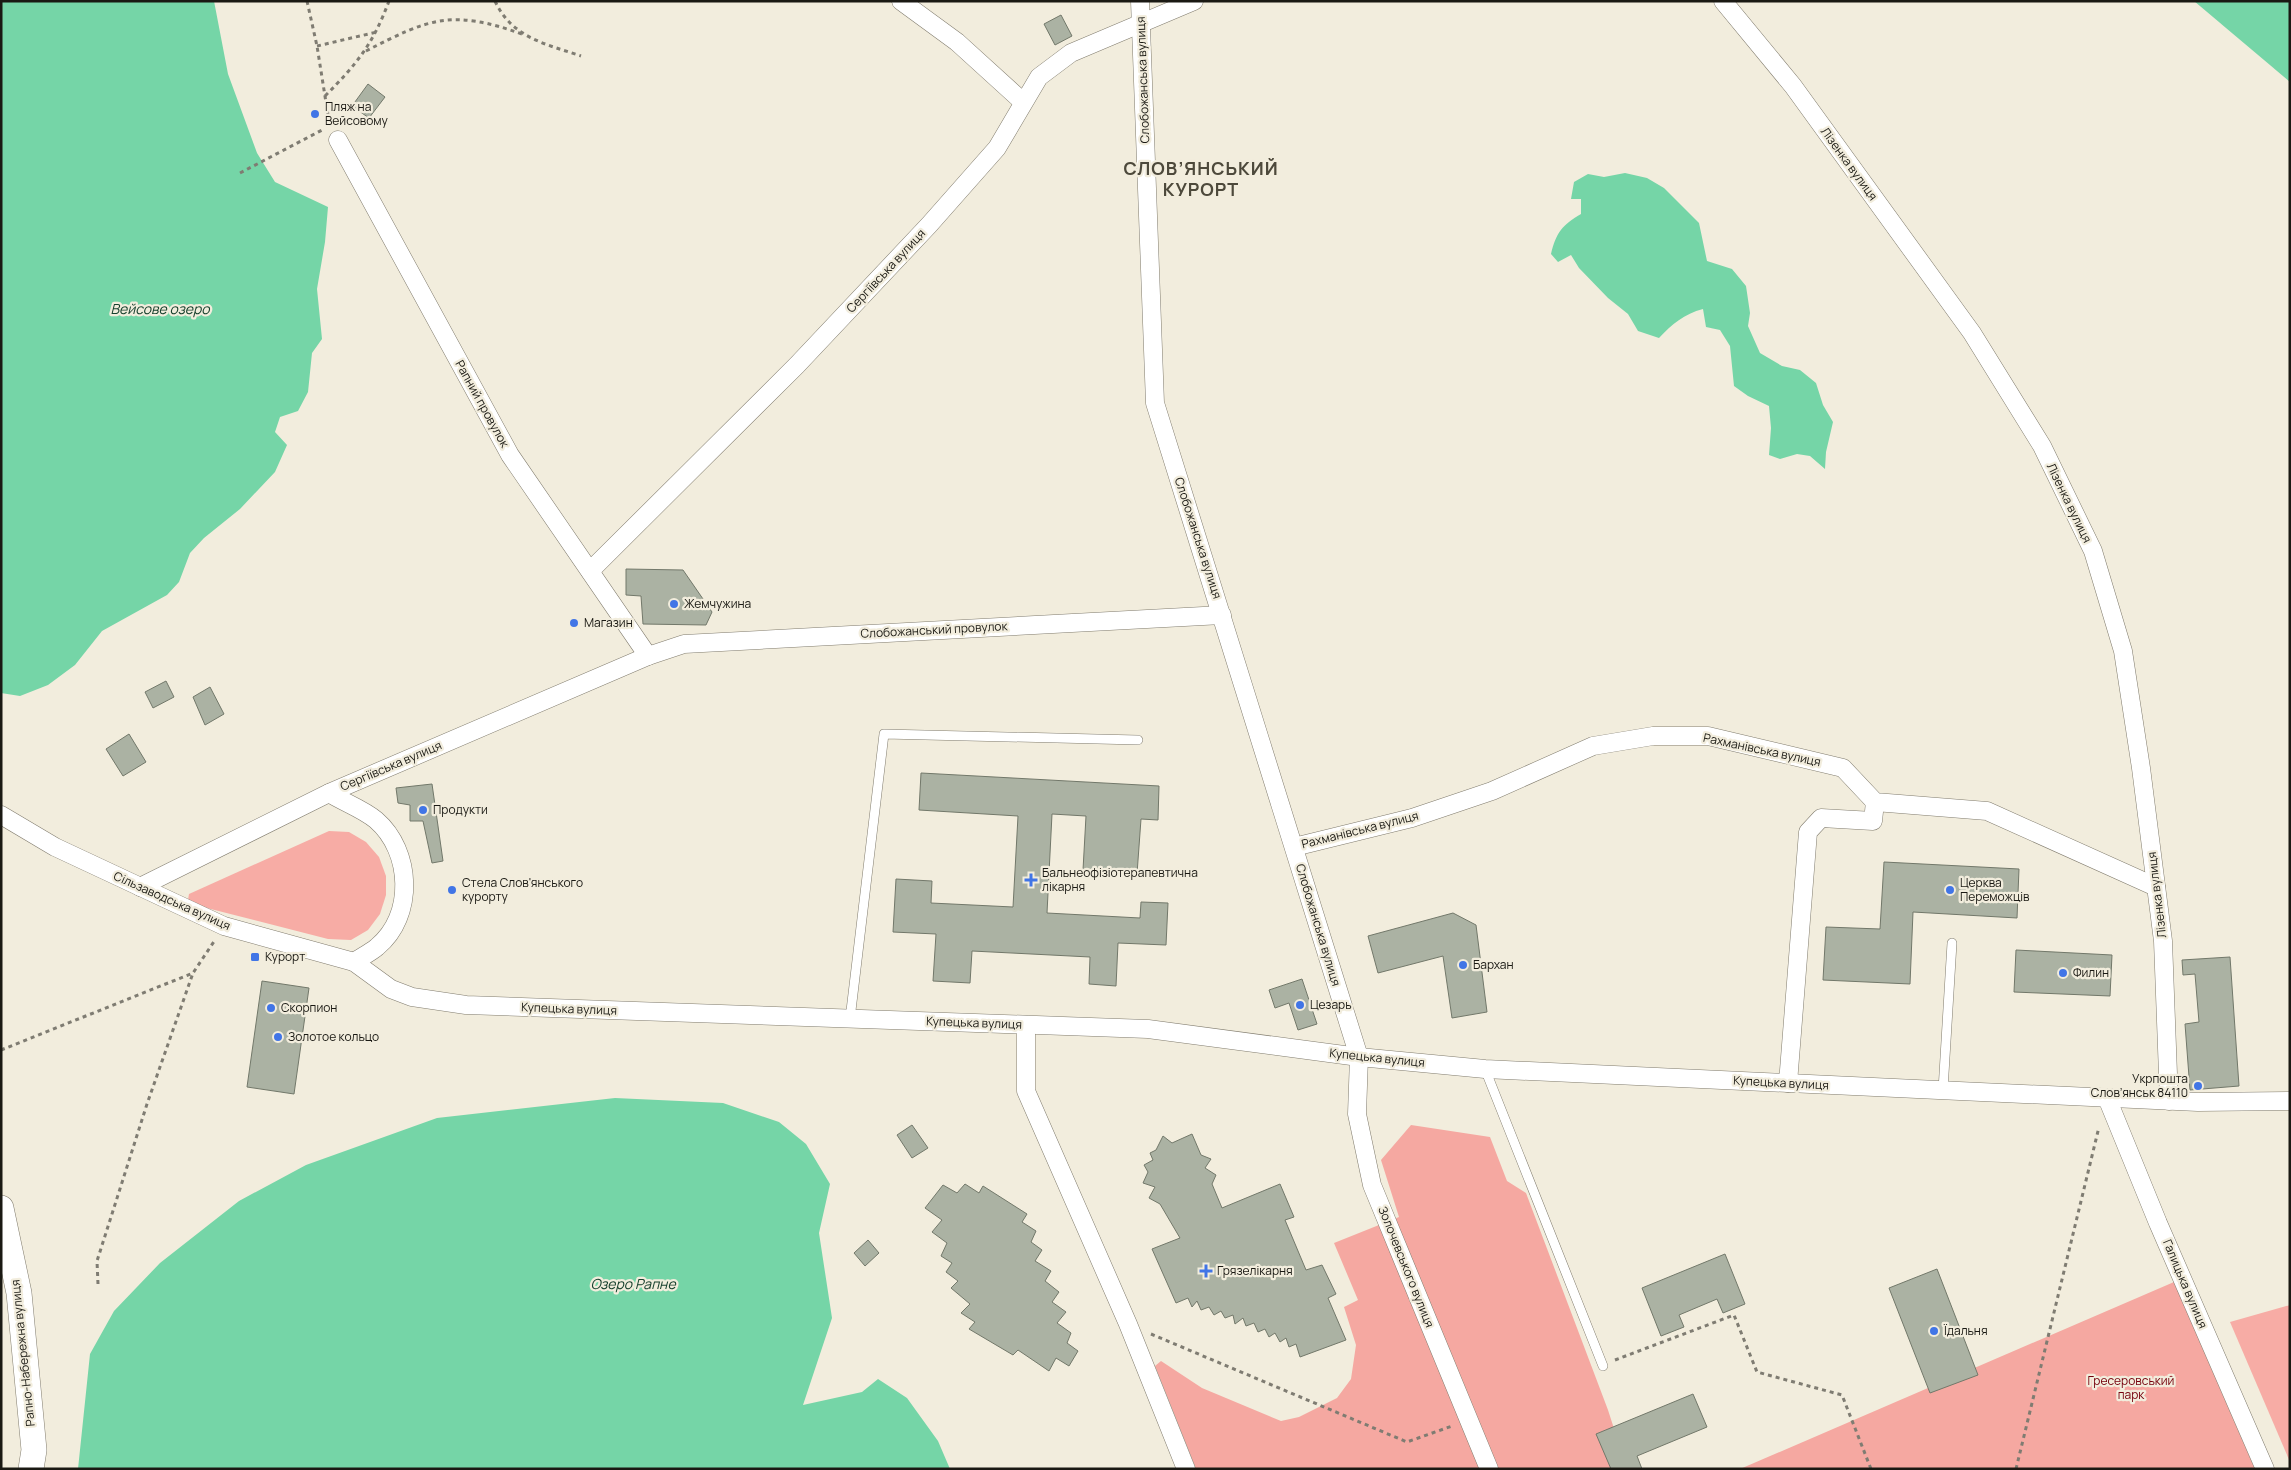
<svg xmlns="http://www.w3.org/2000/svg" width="2291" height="1470" font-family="Manrope,sans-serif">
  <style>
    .green { fill: #f7aca5 }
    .forest { fill: #f5a8a1 }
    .water { fill: #75d5a7 }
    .building { fill: #abb2a3; stroke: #72786a }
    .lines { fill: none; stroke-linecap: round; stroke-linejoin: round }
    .lane-casing { stroke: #817c6e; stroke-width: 10 }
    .street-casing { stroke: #817c6e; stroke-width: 19 }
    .secondary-casing { stroke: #817c6e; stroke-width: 26 }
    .path { stroke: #7f7c72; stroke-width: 3; stroke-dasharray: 4 4; stroke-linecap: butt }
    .lane { stroke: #fff; stroke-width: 9 }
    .street { stroke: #fff; stroke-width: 18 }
    .secondary { stroke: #fff; stroke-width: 25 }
    .poi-dot { fill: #4175e6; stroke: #f2eddd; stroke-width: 2 }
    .labels { text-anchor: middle; stroke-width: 4.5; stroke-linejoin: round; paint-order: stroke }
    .street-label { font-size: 12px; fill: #1a1913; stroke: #f2eddd }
    .poi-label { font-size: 12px; fill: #1a1913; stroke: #f2eddd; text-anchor: start }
    .park-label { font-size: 12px; fill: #75000c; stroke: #f2eddd }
    .water-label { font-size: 14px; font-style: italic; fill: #16402d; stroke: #f2eddd }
    .district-label { font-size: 18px; font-weight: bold; letter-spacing: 1px; fill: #4d493b; stroke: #f2eddd }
  </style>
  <rect width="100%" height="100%" fill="#f2eddd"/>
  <g class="green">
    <path d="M329 831 349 832 366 842 379 857 386 876V895L380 914 368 930 351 940 328 939 191 904 188 900 189 894Z"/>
    <path d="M2290 1305V1462L2230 1322Z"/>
  </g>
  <g class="forest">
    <path d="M1411 1125 1490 1137 1507 1181 1526 1193 1608 1410 1627 1469H1196L1155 1366 1161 1361 1202 1388 1281 1421 1299 1417 1337 1398 1351 1379 1356 1345 1344 1307 1358 1300 1334 1243 1399 1217 1381 1160Z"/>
    <path d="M2174 1282 2255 1469H1740Z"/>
  </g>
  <g class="water">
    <path d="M1 1H214L228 74 257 153 275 182 328 207 325 242 317 289 322 339 312 353 308 392 298 411 280 417 275 432 287 445 275 472 240 509 204 538 190 553 179 582 167 595 102 631 75 665 48 685 20 696 1 693Z"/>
    <path d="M2194 1H2290V82Z"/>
    <path d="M1625 173 1647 178 1664 188 1699 223 1707 261 1732 269 1746 286 1750 313 1748 326 1760 353 1782 366 1800 370 1816 383 1823 405 1833 422 1826 452 1825 469 1810 456 1797 454 1780 459 1769 455 1771 428 1769 406 1748 396 1734 386 1730 346 1720 330 1706 327 1703 309C1684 314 1672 324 1659 338L1638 331 1628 314 1608 298 1579 268 1571 255 1558 262 1551 254C1556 233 1562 225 1581 214V199H1571L1574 182 1588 174 1604 177Z"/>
    <path d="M615 1098 723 1103 779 1122 806 1144 830 1184 819 1233 832 1318 803 1405 862 1392 878 1379 907 1398 938 1441 950 1469H78L90 1354 114 1311 160 1263 239 1201 306 1165 437 1118Z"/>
  </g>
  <g class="building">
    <path d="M1061 15 1072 36 1055 45 1044 24Z"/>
    <path d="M368 84 385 97 369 118 352 106Z"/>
    <path d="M626 569 683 570 712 612 706 625 643 624 641 596 626 595Z"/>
    <path d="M166 681 174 697 153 708 145 692Z"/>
    <path d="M210 687 224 714 205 725 193 697Z"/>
    <path d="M129 734 146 762 123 776 106 749Z"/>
    <path d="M921 773 1159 786 1158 820 1141 819 1137 874 1083 870 1086 816 1052 814 1047 913 1140 918 1141 902 1168 903 1166 945 1118 943 1116 986 1089 984 1090 957 972 951 970 983 933 981 936 934 893 932 896 879 932 881 931 903 1013 907 1018 816 919 810Z"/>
    <path d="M432 784 443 861 432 863 423 821H410V805L398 803 396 788Z"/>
    <path d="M1884 862 2019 869 2017 918 1913 912 1910 984 1823 980 1826 927 1880 929Z"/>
    <path d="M1453 913 1476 925 1487 1012 1452 1018 1443 956 1378 973 1368 936Z"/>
    <path d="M2016 950 2112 955 2110 996 2014 992Z"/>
    <path d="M2230 957 2239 1086 2190 1090 2185 1024 2199 1022 2195 974 2183 975 2182 960Z"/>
    <path d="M1302 979 1317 1024 1298 1030 1289 1003 1275 1008 1269 990Z"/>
    <path d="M262 981 309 988 294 1094 247 1087Z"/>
    <path d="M912 1125 928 1148 912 1158 897 1135Z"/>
    <path d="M1192 1134 1201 1155 1211 1159 1205 1168 1216 1175 1212 1184 1222 1208 1280 1184 1294 1217 1285 1220 1306 1270 1322 1265 1336 1294 1328 1298 1346 1340 1300 1357 1296 1344 1289 1347 1286 1338 1280 1342 1275 1333 1269 1337 1265 1329 1258 1332 1254 1323 1246 1326 1243 1318 1235 1324 1233 1315 1225 1318 1221 1311 1214 1315 1209 1307 1201 1310 1197 1301 1192 1307 1188 1298 1176 1303 1152 1249 1180 1238 1160 1204 1149 1198 1155 1187 1143 1183 1148 1172 1144 1165 1153 1160 1150 1153 1156 1150 1163 1136 1172 1143Z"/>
    <path d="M965 1184 979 1193 983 1186 1027 1214 1022 1222 1036 1231 1031 1242 1042 1250 1035 1261 1051 1271 1045 1281 1059 1292 1052 1302 1066 1312 1057 1323 1071 1333 1067 1343 1078 1351 1069 1366 1056 1358 1049 1371 1018 1350 1013 1355 969 1329 975 1322 961 1313 970 1304 951 1288 958 1281 946 1272 952 1263 941 1256 947 1243 932 1232 942 1220 925 1208 943 1185 957 1193Z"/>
    <path d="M868 1240 879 1253 865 1266 854 1253Z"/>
    <path d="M1725 1254 1745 1304 1723 1313 1717 1299 1679 1315 1684 1327 1661 1336 1642 1288Z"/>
    <path d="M1937 1269 1978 1375 1930 1393 1889 1288Z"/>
    <path d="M1693 1394 1707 1427 1637 1456 1642 1469H1611L1596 1434Z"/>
  </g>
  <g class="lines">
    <defs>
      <g id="lane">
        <path d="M850 1019 884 734 1138 740"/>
        <path d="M1485 1069 1603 1366"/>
        <path d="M1943 1090 1952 943"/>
      </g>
      <g id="street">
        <path d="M901 1 957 42 1023 102"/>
        <path d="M1140 1 1155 403 1359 1057 1357 1114 1372 1185 1489 1469"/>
        <path d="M1723 1 1793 86 1972 333 2042 446 2093 551 2123 651 2141 768 2163 941 2169 1101"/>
        <path d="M338 140 510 455 648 656"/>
        <path d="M590 571 797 365 929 225 997 148 1039 77 1071 53 1194 1"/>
        <path d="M329 793C343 802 363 809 376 820 412 851 415 916 377 947 370 953 361 957 354 962"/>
        <path d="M1 815 55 847 224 926 354 962 391 989 412 997 466 1005 1148 1029 1359 1057 1485 1069 2198 1102 2290 1101"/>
        <path d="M1294 847 1412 818 1492 791 1593 746 1653 736H1708L1843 768 1875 802 1987 811 2156 887"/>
        <path d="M140 887 329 793 648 656 684 644 1222 615"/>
        <path d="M1026 1025V1091L1128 1324 1186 1469"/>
        <path d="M1788 1083 1808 832 1821 818 1873 821 1875 802"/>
        <path d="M2107 1098 2158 1223 2265 1469"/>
      </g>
      <path id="secondary" d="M1 1208 19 1293 34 1450 31 1469"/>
    </defs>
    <use href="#lane" class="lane-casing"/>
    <use href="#street" class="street-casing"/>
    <use href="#secondary" class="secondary-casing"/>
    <g class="path">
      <path d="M307 1 317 46 328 115 332 125"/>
      <path d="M495 1C512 38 546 44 581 56"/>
      <path d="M317 46 377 32"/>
      <path d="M366 51C430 18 452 9 522 34"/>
      <path d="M325 96C357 64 373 44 389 1"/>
      <path d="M240 173 324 129"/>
      <path d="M1 1050 193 973 215 940"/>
      <path d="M98 1284 97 1261 147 1104 193 973"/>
      <path d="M1151 1334 1407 1442 1452 1426"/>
      <path d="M1615 1360 1734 1315 1757 1372 1842 1395 1871 1469"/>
      <path d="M2016 1469 2099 1127"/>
    </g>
    <use href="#lane" class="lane"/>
    <use href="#street" class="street"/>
    <use href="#secondary" class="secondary"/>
  </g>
  <g class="poi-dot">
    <circle cx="315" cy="114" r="5"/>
    <circle cx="674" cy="604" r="5"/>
    <circle cx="574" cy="623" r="5"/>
    <circle cx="423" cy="810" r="5"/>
    <path d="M1028.5 872.5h5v5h5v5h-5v5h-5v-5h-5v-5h5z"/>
    <circle cx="452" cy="890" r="5"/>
    <circle cx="1950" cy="890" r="5"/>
    <rect x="250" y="952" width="10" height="10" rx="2.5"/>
    <circle cx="1463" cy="965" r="5"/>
    <circle cx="2063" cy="973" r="5"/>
    <circle cx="1300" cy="1005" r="5"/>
    <circle cx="271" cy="1008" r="5"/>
    <circle cx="278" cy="1037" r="5"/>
    <circle cx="2198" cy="1086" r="5"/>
    <path d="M1203.5 1263.5h5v5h5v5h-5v5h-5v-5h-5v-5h5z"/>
    <circle cx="1934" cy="1331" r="5"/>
  </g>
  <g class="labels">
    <g class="street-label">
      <text transform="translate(1143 80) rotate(-92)" y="4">Слобожанська вулиця</text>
      <text transform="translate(1849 164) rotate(54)" y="4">Лізенка вулиця</text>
      <text transform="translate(886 271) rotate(-47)" y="4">Сергіївська вулиця</text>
      <text transform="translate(482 404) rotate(61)" y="4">Рапний провулок</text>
      <text transform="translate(2069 503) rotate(64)" y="4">Лізенка вулиця</text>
      <text transform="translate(1198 538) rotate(72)" y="4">Слобожанська вулиця</text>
      <text transform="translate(934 630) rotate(-3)" y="4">Слобожанський провулок</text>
      <text transform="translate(1762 750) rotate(12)" y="4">Рахманівська вулиця</text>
      <text transform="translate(391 766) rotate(-23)" y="4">Сергіївська вулиця</text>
      <text transform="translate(1360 830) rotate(-14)" y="4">Рахманівська вулиця</text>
      <text transform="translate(2157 895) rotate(-97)" y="4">Лізенка вулиця</text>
      <text transform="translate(172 901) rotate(24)" y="4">Сільзаводська вулиця</text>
      <text transform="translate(1318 925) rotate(73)" y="4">Слобожанська вулиця</text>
      <text transform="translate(569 1009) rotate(2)" y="4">Купецька вулиця</text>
      <text transform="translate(974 1023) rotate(2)" y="4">Купецька вулиця</text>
      <text transform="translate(1377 1058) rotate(6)" y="4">Купецька вулиця</text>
      <text transform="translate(1781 1083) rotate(3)" y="4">Купецька вулиця</text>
      <text transform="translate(1406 1267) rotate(68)" y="4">Золочевського вулиця</text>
      <text transform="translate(2185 1284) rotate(67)" y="4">Галицька вулиця</text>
      <text transform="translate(23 1353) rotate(-96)" y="4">Рапно-Набережна вулиця</text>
    </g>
    <g class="poi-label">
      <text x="325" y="111">Пляж на<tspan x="325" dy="14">Вейсовому</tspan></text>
      <text x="684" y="608">Жемчужина</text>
      <text x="584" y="627">Магазин</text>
      <text x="433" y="814">Продукти</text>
      <text x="1042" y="877">Бальнеофізіотерапевтична<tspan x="1042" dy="14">лікарня</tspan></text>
      <text x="462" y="887">Стела Слов'янського<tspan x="462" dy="14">курорту</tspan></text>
      <text x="1960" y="887">Церква<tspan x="1960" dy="14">Переможців</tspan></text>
      <text x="265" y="961">Курорт</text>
      <text x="1473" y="969">Бархан</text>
      <text x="2073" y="977">Филин</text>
      <text x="1310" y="1009">Цезарь</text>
      <text x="281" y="1012">Скорпион</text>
      <text x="288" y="1041">Золотое кольцо</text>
      <text x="2188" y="1083" text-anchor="end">Укрпошта<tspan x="2188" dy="14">Слов’янськ 84110</tspan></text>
      <text x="1217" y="1275">Грязелікарня</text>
      <text x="1944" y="1335">Їдальня</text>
    </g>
    <g class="park-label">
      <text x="2131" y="1385">Гресеровський<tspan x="2131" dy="14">парк</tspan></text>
    </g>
    <g class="water-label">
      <text x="160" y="314">Вейсове озеро</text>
      <text x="633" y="1289">Озеро Рапне</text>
    </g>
    <g class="district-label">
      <text x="1201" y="175">СЛОВ’ЯНСЬКИЙ<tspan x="1201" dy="21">КУРОРТ</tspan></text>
    </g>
  </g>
  <rect width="2291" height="1470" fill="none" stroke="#1a1913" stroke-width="5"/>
</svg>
